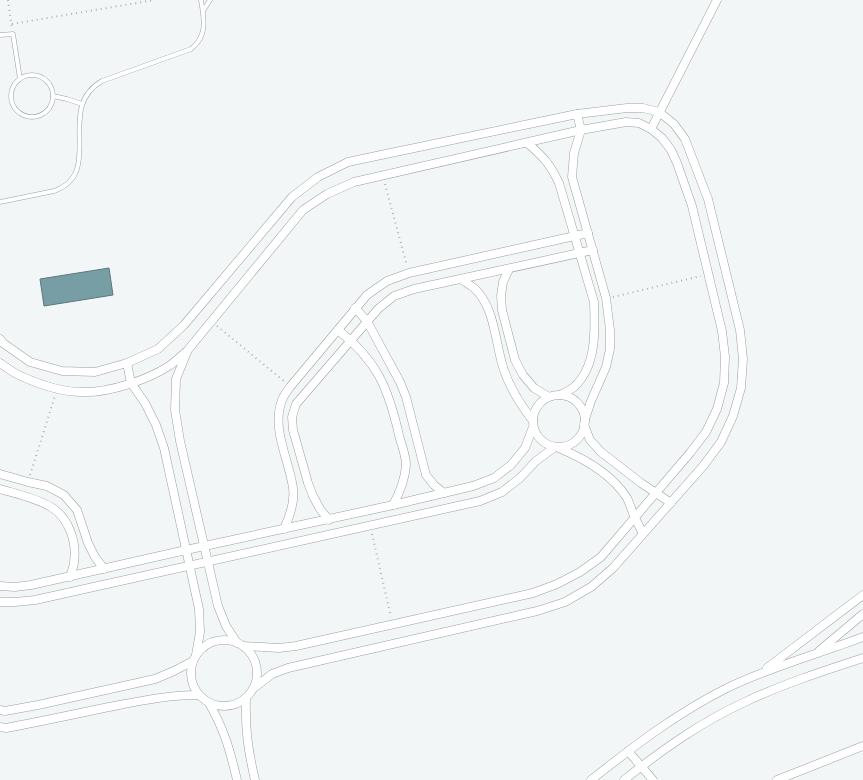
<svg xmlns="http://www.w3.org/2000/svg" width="863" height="780" font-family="Overpass,sans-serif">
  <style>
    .water { fill: #779ea5; stroke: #5c787c }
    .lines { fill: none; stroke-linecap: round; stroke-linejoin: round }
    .service-casing { stroke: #9ba0a1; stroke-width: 5 }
    .minor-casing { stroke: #9ba0a1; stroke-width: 9 }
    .path { stroke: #aeb1b2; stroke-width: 2; stroke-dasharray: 1 4; stroke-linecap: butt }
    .service { stroke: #fff; stroke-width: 4 }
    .minor { stroke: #fff; stroke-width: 8 }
  </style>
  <rect width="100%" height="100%" fill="#f2f6f7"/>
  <path class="water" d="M109 268 113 295 44 306 40 279Z"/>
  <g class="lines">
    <defs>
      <g id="service">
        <path d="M203 11 210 0"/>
        <path d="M0 35 13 34 20 79"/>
        <circle cx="32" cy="96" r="21"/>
        <path d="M53 96 67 99 82 104"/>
        <path d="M0 202 54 191C106 173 54 108 102 81L191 49C208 36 204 19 201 0"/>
      </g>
      <g id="minor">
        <path d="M577 114 581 130 574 153 572 177 606 298 610 330V349L606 367 591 401 585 419"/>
        <path d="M651 129 717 0"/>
        <path d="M527 143C543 156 550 164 559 183L594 302C595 330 597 366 574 387 570 390 565 393 560 395"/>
        <path d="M509 269 503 282 501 296 502 310 515 360 523 375 534 388 549 397"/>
        <path d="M461 279C465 282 470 285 474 288 495 307 495 342 503 367 509 387 520 404 533 421"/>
        <path d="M355 308 367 321 375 336 400 382 406 397 426 475 434 485 444 493"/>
        <path d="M338 330C377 361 388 387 399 435 401 444 406 455 406 465 405 480 400 492 393 505"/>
        <path d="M0 339 3 343 30 362 62 371 95 372 127 363 158 349 184 325 292 197 318 177 348 162 381 155 577 114 627 108H643L659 112 674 124 685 139 708 199 740 330 743 359 741 388 733 416 721 442 704 465 613 568 591 587 565 602 537 611 288 668 272 674 254 688"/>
        <path d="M187 352 176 379 175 410 180 441 218 606 226 626 237 643"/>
        <path d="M0 363C7 368 15 374 23 377 41 385 62 392 82 392 109 393 147 380 169 366 175 362 181 356 187 351L303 210 327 194 354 182 581 130 626 122 639 123 651 129 662 138 671 150 677 163 692 206 722 331 725 357 724 383 717 409 706 432 690 453 601 557 580 572 557 584 533 593 296 646 279 648 243 646"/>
        <path d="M127 363 131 383 145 403 156 425 164 448 199 609 200 632 196 655"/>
        <circle cx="559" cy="421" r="26"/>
        <path d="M584 425 590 440 601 452 641 483 671 503"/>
        <path d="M559 448C585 459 612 474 627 498 630 504 632 511 634 516 637 522 640 528 643 534"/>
        <path d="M0 474 28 482 47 486 64 495 77 510 88 543 95 557 104 569"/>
        <path d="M0 489C17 494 36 498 51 507 69 518 77 542 74 562 74 567 71 572 70 577"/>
        <path d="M329 520 320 509 313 496 308 483 293 430 292 417 296 404 302 397 378 309 394 296 414 289 593 250"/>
        <path d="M284 529C290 516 295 502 293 488 289 459 271 429 282 400 284 395 287 391 290 387L367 295 387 281 409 273 588 233"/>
        <path d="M0 586 15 587 31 585 186 550 393 505 473 486 494 478 511 465 525 448 533 427"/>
        <path d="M0 602H15L35 600 480 501 502 492 520 478 536 461 555 447"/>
        <circle cx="224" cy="673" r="33"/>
        <path d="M819 651 863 614"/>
        <path d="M767 668 863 595"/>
        <path d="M246 698C245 729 248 750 255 780"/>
        <path d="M209 703C224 729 230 750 237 780"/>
        <path d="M0 710 5 711 38 705 155 679 174 671 193 661"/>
        <path d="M0 727 6 728C38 722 71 715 104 708 135 702 166 695 198 695"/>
        <path d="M628 751 653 780"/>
        <path d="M591 780C634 746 677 713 727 688 770 667 818 654 863 637"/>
        <path d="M624 780C662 750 701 722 745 702 783 684 823 671 863 658"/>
        <path d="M777 780 863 746"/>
      </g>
    </defs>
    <use href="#service" class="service-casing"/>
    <use href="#minor" class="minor-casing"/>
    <g class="path">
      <path d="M8 0 12 29"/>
      <path d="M12 24 154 0"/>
      <path d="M385 184 407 266"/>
      <path d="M613 297 701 276"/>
      <path d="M217 326 285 382"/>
      <path d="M30 475 55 396"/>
      <path d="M372 534 391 617"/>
    </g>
    <use href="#service" class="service"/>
    <use href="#minor" class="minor"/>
  </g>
</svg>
